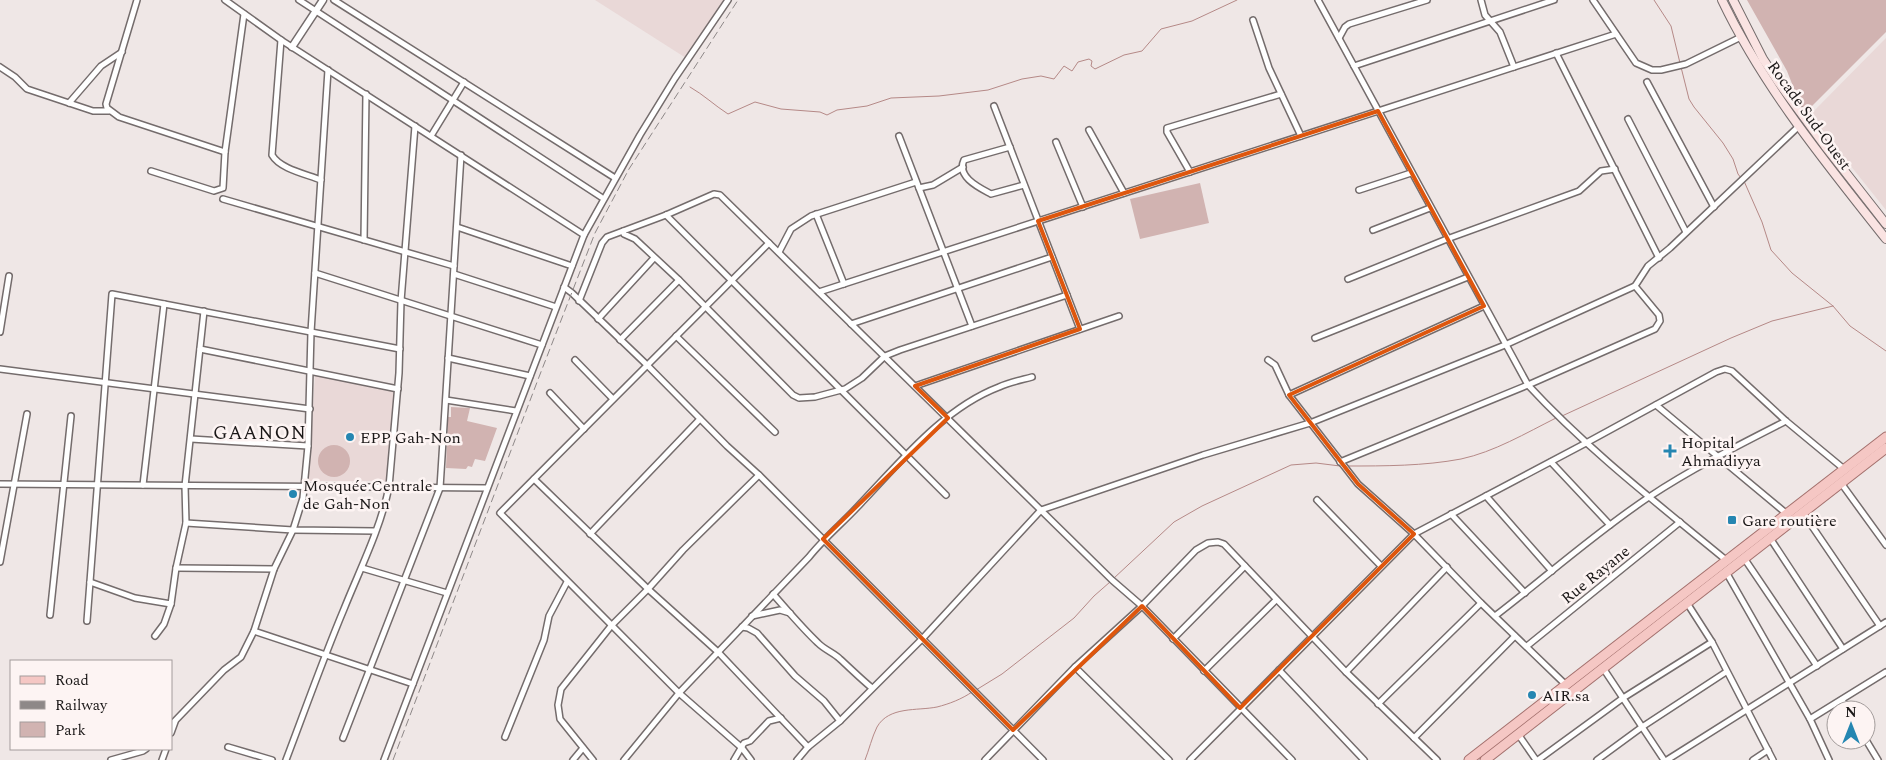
<svg xmlns="http://www.w3.org/2000/svg" width="1886" height="760" font-family="Spectral,serif">
  <style>
    .built { fill: #e9d8d7 }
    .green { fill: #d1b3b1 }
    .lines { fill: none; stroke-linecap: round; stroke-linejoin: round }
    .stream { stroke: #b58987; stroke-width: 1 }
    .minor-casing { stroke: #746c6c; stroke-width: 8 }
    .tertiary-casing { stroke: #746c6c; stroke-width: 9 }
    .secondary-casing { stroke: #746c6c; stroke-width: 10 }
    .primary-casing { stroke: #a4716e; stroke-width: 11 }
    .minor { stroke: #fff; stroke-width: 5 }
    .tertiary { stroke: #fff; stroke-width: 6 }
    .secondary { stroke: #fae3e2; stroke-width: 8 }
    .primary { stroke: #f5c7c4; stroke-width: 9 }
    .rail { stroke: #8e8888; stroke-width: 1; stroke-dasharray: 8 4; stroke-linecap: butt }
    .marked { fill: none; stroke: #de560d; stroke-width: 4; stroke-linejoin: round }
    .poi-dot { fill: #2586b1; stroke: #fdf4f3; stroke-width: 2 }
    .labels { text-anchor: middle; stroke-width: 5; stroke-linejoin: round; paint-order: stroke }
    .street-label { font-size: 16px; fill: #1b1818; stroke: #fdf4f3 }
    .poi-label { font-size: 16px; fill: #1b1818; stroke: #fdf4f3; text-anchor: start }
    .quarter-label { font-size: 19px; letter-spacing: 1px; fill: #1b1818; stroke: #fdf4f3 }
  </style>
  <rect width="100%" height="100%" fill="#efe7e6"/>
  <g class="built">
    <path d="M595 0H724L686 58Z"/>
    <path d="M1886 38V210L1810 115Z"/>
    <path d="M315 375 394 392 386 481H308Z"/>
  </g>
  <g class="green">
    <path d="M1747 0H1886V32L1804 114 1787 71Z"/>
    <path d="M1200 183 1209 223 1140 239 1130 199Z"/>
    <path d="M451 407 470 408 467 421 497 428 485 461 475 459 472 467 468 466 466 469 446 468 448 417H451Z"/>
    <circle cx="334" cy="461" r="16"/>
  </g>
  <g class="lines">
    <g class="stream">
      <path d="M1654 0 1671 26 1680 63"/>
      <path d="M1681 67 1689 99 1694 107 1723 143 1733 159 1738 174 1741 178"/>
      <path d="M690 87C704 95 714 105 728 114L755 102 781 109 820 112 827 115 837 110 867 106 891 98 939 96 988 90 1022 79 1041 76 1054 79 1064 66 1072 71 1078 62 1089 59 1092 61 1091 66 1095 69 1124 55 1142 51 1161 29 1192 21 1237 0"/>
      <path d="M1744 181 1762 222 1771 250 1792 273 1833 306 1850 326 1886 351"/>
      <path d="M1562 416 1731 338 1772 321 1833 306"/>
      <path d="M1347 466C1385 466 1424 466 1461 459 1494 452 1526 433 1556 418"/>
      <path d="M1113 579 1174 522 1202 506 1291 465 1316 463 1340 466"/>
      <path d="M976 690 1002 674 1074 618 1094 596 1110 582"/>
      <path d="M865 760C869 750 872 737 877 727 889 706 917 711 937 707 949 704 962 699 972 692"/>
    </g>
    <defs>
      <g id="minor">
        <path d="M137 0 106 104 107 108 119 117 225 152"/>
        <path d="M225 0 281 40 584 235"/>
        <path d="M299 0 601 197"/>
        <path d="M334 0 615 178"/>
        <path d="M1318 0 1528 385C1588 450 1658 504 1726 560"/>
        <path d="M1481 0 1485 15 1500 32 1514 67"/>
        <path d="M1593 0 1636 63 1652 70H1661L1686 64 1741 37"/>
        <path d="M1253 20 1269 68 1301 136"/>
        <path d="M1339 38 1345 27 1349 24 1427 0"/>
        <path d="M281 40 272 155C280 169 306 174 321 180"/>
        <path d="M1556 53 1659 258"/>
        <path d="M1354 66 1554 0"/>
        <path d="M0 67 15 77 27 89 93 111H109"/>
        <path d="M1647 82 1714 207"/>
        <path d="M69 103 101 66 122 52"/>
        <path d="M994 106 1080 329"/>
        <path d="M1628 119 1686 232"/>
        <path d="M1089 130 1124 193"/>
        <path d="M431 136 464 82"/>
        <path d="M899 136 972 326"/>
        <path d="M1056 142 1083 207"/>
        <path d="M1010 147 964 160C956 177 980 188 991 194L1024 185"/>
        <path d="M151 171 214 191 223 188 225 152 244 14"/>
        <path d="M1190 172 1167 132V128L1281 94"/>
        <path d="M919 188 933 185 963 167"/>
        <path d="M1359 190 1411 173"/>
        <path d="M223 199 454 266"/>
        <path d="M816 214 844 284"/>
        <path d="M666 215 946 495"/>
        <path d="M457 227 572 266"/>
        <path d="M1373 230 1430 208"/>
        <path d="M623 231 624 234 635 239 679 280 793 395 799 398 815 397 845 389 862 378 885 356 900 350 1067 295"/>
        <path d="M364 240 366 94"/>
        <path d="M779 252 791 229 811 216 916 182"/>
        <path d="M315 273 542 345"/>
        <path d="M454 274 556 307"/>
        <path d="M1348 279 1447 239 1579 191 1601 171 1615 169"/>
        <path d="M564 287 572 293 647 365 727 446 759 475 1043 760"/>
        <path d="M819 292 1616 34"/>
        <path d="M579 301 602 243 607 237 666 215 714 194 720 195 1112 580 1142 606 1292 760"/>
        <path d="M598 319 654 258"/>
        <path d="M851 324 1052 257"/>
        <path d="M0 332 9 276"/>
        <path d="M676 336 775 432"/>
        <path d="M1315 338 1468 277"/>
        <path d="M620 340 679 280"/>
        <path d="M200 349 398 389"/>
        <path d="M448 358 530 376"/>
        <path d="M575 360 613 399"/>
        <path d="M1268 360 1275 365 1289 395 1358 484 1414 534 1481 603 1566 685"/>
        <path d="M0 369 310 409"/>
        <path d="M915 386 1119 316"/>
        <path d="M550 393 584 429"/>
        <path d="M1289 395 1484 306"/>
        <path d="M446 400 516 411"/>
        <path d="M1656 405 1787 514"/>
        <path d="M191 439 308 446"/>
        <path d="M1340 462 1528 385 1655 329 1660 321 1659 315 1635 286"/>
        <path d="M1551 462 1610 525"/>
        <path d="M534 479 648 589 718 652 808 747"/>
        <path d="M1841 483 1886 545"/>
        <path d="M0 484 487 488"/>
        <path d="M143 485 164 304"/>
        <path d="M1486 496 1552 571"/>
        <path d="M1317 500 1381 566"/>
        <path d="M1803 513 1880 626"/>
        <path d="M1451 514 1525 593"/>
        <path d="M186 523 293 530 375 531"/>
        <path d="M590 534 700 419"/>
        <path d="M1770 538 1843 649"/>
        <path d="M1744 558 1817 666"/>
        <path d="M0 562 27 414"/>
        <path d="M176 568 274 569"/>
        <path d="M362 568 447 593"/>
        <path d="M1726 572 1810 719 1829 760"/>
        <path d="M90 582 135 598 171 604"/>
        <path d="M773 594C788 611 802 628 818 643 825 650 834 653 840 659 851 669 861 679 872 688"/>
        <path d="M1687 603 1712 642 1773 760"/>
        <path d="M50 615 71 416"/>
        <path d="M752 616 780 610 790 613"/>
        <path d="M1495 616C1546 577 1595 533 1649 497 1693 468 1739 445 1786 421"/>
        <path d="M87 621 112 294 400 349"/>
        <path d="M742 627 748 628 757 633 795 676 824 701 840 721"/>
        <path d="M254 631 413 684"/>
        <path d="M155 636 164 624 171 604 176 568 186 523 185 486 204 311"/>
        <path d="M1173 639 1245 566"/>
        <path d="M1527 646 1680 522"/>
        <path d="M1075 667 1169 760"/>
        <path d="M1603 668 1664 760"/>
        <path d="M1279 670 1364 760"/>
        <path d="M1204 671 1276 600"/>
        <path d="M1346 672 1447 567"/>
        <path d="M1842 700 1848 710"/>
        <path d="M1378 704 1481 603"/>
        <path d="M1810 719 1886 672"/>
        <path d="M171 725 224 670 241 657 254 631 274 569 293 530 303 498 308 446 311 332 328 70"/>
        <path d="M171 733 175 722"/>
        <path d="M1518 734 1536 760"/>
        <path d="M505 737 544 640 549 616 567 582"/>
        <path d="M343 738 440 488 461 155"/>
        <path d="M1414 738 1515 636"/>
        <path d="M1866 740 1878 760"/>
        <path d="M228 747 272 760"/>
        <path d="M111 760 143 751 146 749"/>
        <path d="M162 760 166 749"/>
        <path d="M286 760C305 710 323 659 344 609 360 569 380 530 389 487L399 373 401 301 415 126"/>
        <path d="M384 760 584 235 640 135 675 78 728 0"/>
        <path d="M573 760 583 748"/>
        <path d="M593 760 560 719 558 705 561 689 611 626 648 589 683 550 759 475"/>
        <path d="M624 760 679 693 809 557C825 537 845 521 862 502 902 460 944 408 999 387 1010 382 1021 380 1032 377"/>
        <path d="M734 760 744 743 750 741 769 721 781 718"/>
        <path d="M751 760 742 748 679 693 500 513 769 243"/>
        <path d="M797 760 808 747 840 721 923 638 1041 510 1203 455 1310 423 1505 345 1635 286 1648 266 1670 248 1798 127"/>
        <path d="M985 760 1075 667 1142 606 1196 550 1208 543 1218 542 1224 544 1346 672 1437 760"/>
        <path d="M1190 760 1414 534 1586 443 1716 372 1725 369 1732 371 1786 421 1844 469"/>
        <path d="M1538 760 1623 698 1712 642"/>
        <path d="M1597 760 1642 727 1726 672"/>
        <path d="M1667 760 1886 622"/>
        <path d="M1753 760 1768 750"/>
      </g>
      <path id="tertiary" d="M292 47 323 0"/>
      <g id="secondary">
        <path d="M1722 0C1764 88 1826 163 1886 239"/>
        <path d="M1733 0 1763 59 1779 83 1825 146 1886 224"/>
      </g>
      <g id="primary">
        <path d="M1469 760 1886 437"/>
        <path d="M1485 760 1886 448"/>
      </g>
    </defs>
    <use href="#minor" class="minor-casing"/>
    <use href="#tertiary" class="tertiary-casing"/>
    <use href="#secondary" class="secondary-casing"/>
    <use href="#primary" class="primary-casing"/>
    <use href="#minor" class="minor"/>
    <use href="#tertiary" class="tertiary"/>
    <use href="#secondary" class="secondary"/>
    <use href="#primary" class="primary"/>
    <path class="rail" d="M393 760 539 377 595 233 629 169 738 0"/>
  </g>
  <path class="marked" d="M1378 111 1484 306 1289 395 1358 484 1414 534 1240 708 1142 606 1013 730 823 539 948 418 915 386 1080 329 1038 221Z"/>
  <g class="poi-dot">
    <circle cx="350" cy="437" r="5"/>
    <path d="M1667.5 443.5h5v5h5v5h-5v5h-5v-5h-5v-5h5z"/>
    <circle cx="293" cy="494" r="5"/>
    <rect x="1727" y="515" width="10" height="10" rx="2.5"/>
    <circle cx="1532" cy="695" r="5"/>
  </g>
  <g class="labels">
    <g class="street-label">
      <text transform="translate(1810 115) rotate(54)" y="6">Rocade Sud-Ouest</text>
      <text transform="translate(1595 574) rotate(-39)" y="6">Rue Rayane</text>
    </g>
    <g class="poi-label">
      <text x="360" y="443">EPP Gah-Non</text>
      <text x="1681" y="448">Hopital<tspan x="1681" dy="18">Ahmadiyya</tspan></text>
      <text x="303" y="491">Mosquée Centrale<tspan x="303" dy="18">de Gah-Non</tspan></text>
      <text x="1742" y="526">Gare routière</text>
      <text x="1542" y="701">AIR.sa</text>
    </g>
    <g class="quarter-label">
      <text x="260" y="439">GAANON</text>
    </g>
  </g>
  <rect x="10" y="660" width="162" height="90" fill="#fdf4f3" stroke="#a39c9b"/>
  <rect x="20" y="676" width="25" height="8" fill="#f5c7c4" stroke="#a39c9b"/>
  <text x="55" y="685" font-size="15" fill="#1b1818">Road</text>
  <rect x="20" y="701" width="25" height="8" fill="#8e8888" stroke="#a39c9b"/>
  <text x="55" y="710" font-size="15" fill="#1b1818">Railway</text>
  <rect x="20" y="722" width="25" height="15" fill="#d1b3b1" stroke="#a39c9b"/>
  <text x="55" y="735" font-size="15" fill="#1b1818">Park</text>
  <g transform="translate(1851 725)"><circle r="24" fill="#fdf4f3" stroke="#a39c9b"/>
  <path d="M0-4L9 19L0 12L-9 19Z" fill="#2586b1"/>
  <text y="-8" font-size="14" font-weight="bold" text-anchor="middle" fill="#1b1818">N</text>
  </g>
</svg>
